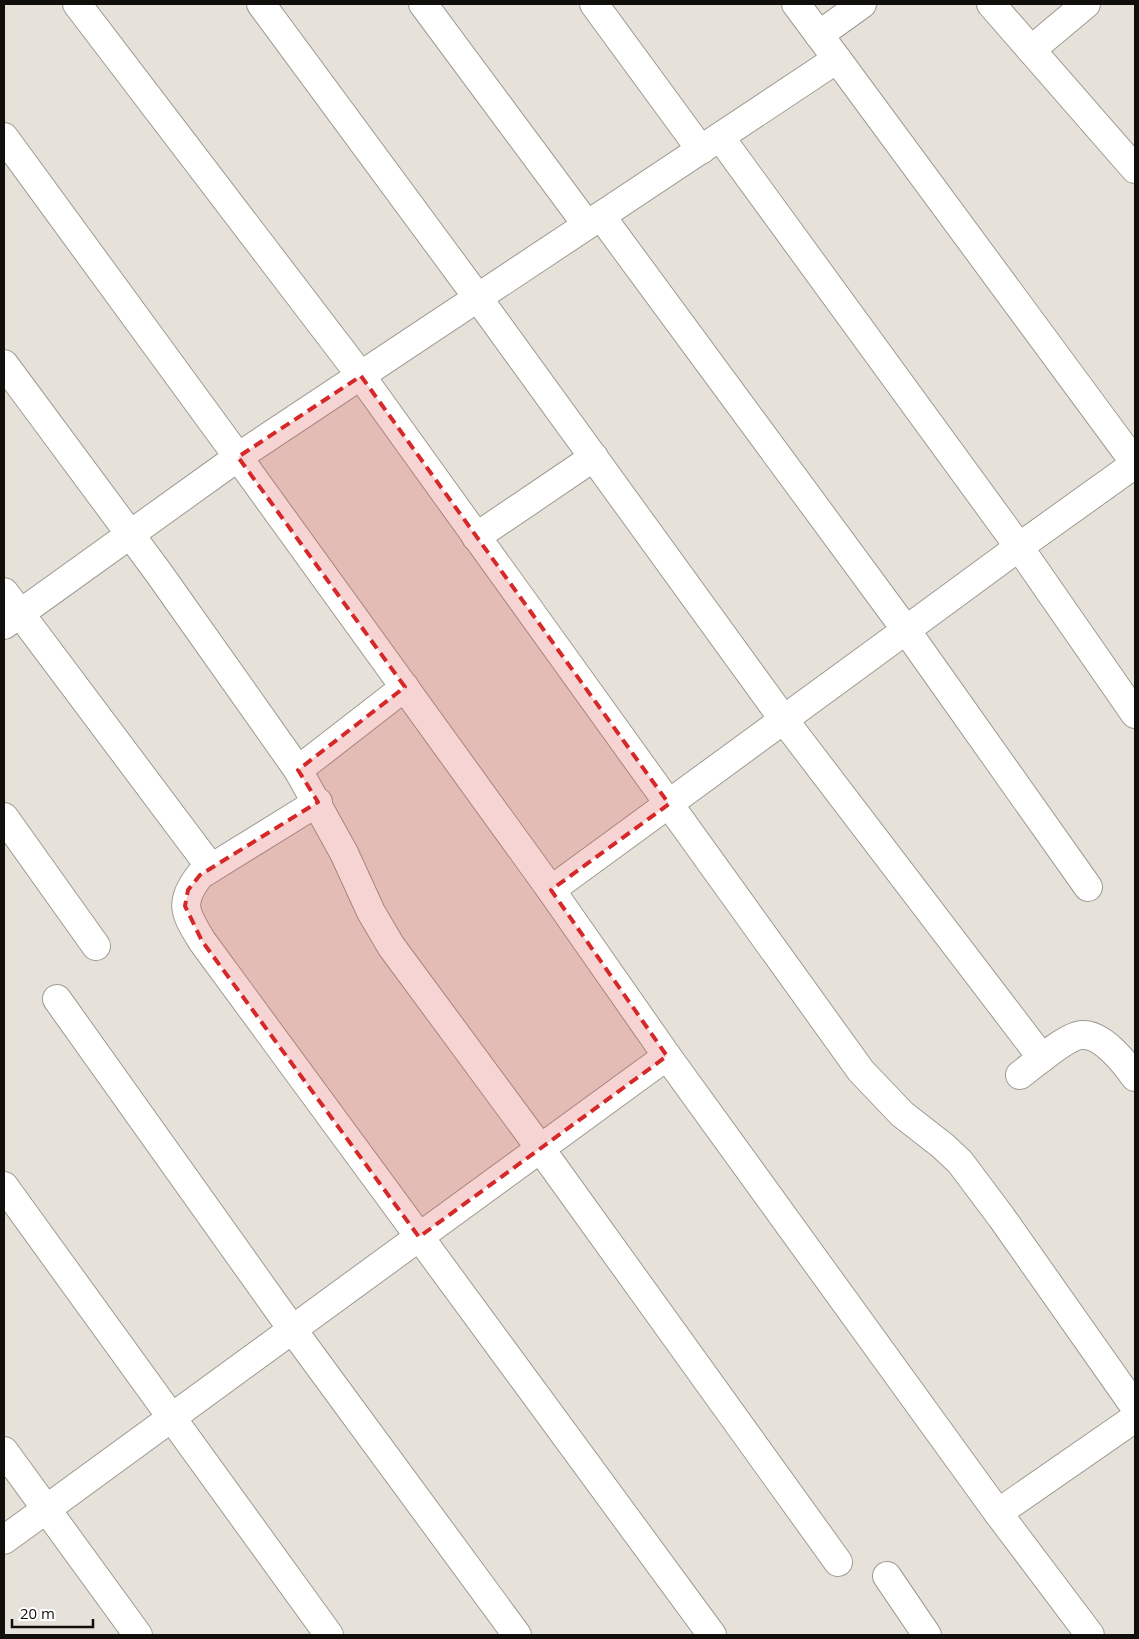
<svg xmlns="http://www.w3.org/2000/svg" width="1139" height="1639" font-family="'Open Sans',sans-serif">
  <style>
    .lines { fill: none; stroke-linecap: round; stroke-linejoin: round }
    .minor-casing { stroke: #9f9b92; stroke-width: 30 }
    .minor { stroke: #fff; stroke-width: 28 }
    .marked { fill: #d62828; fill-opacity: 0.2; stroke: #d62828; stroke-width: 4; stroke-dasharray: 10 6; stroke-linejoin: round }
  </style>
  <rect width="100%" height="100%" fill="#e6e2d9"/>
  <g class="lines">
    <defs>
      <g id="minor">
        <path d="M77 4 361 376 861 1071 902 1114 943 1146 960 1162 1002 1218 1135 1407"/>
        <path d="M261 4 478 298 784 720 1042 1058"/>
        <path d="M423 4 587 225"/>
        <path d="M594 4 701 150"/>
        <path d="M796 4 837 59 238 457 551 890 667 1056 998 1513 1090 1635"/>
        <path d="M991 4 1135 169"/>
        <path d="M819 35 862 4"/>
        <path d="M1031 50 1086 4"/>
        <path d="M837 59 1135 463"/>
        <path d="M4 137 238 457 4 625"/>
        <path d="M720 137 1019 547 1135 714"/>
        <path d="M4 364 158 572 298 770 344 853 371 912 391 946 540 1148 838 1562"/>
        <path d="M476 537 594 457"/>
        <path d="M4 592 211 868"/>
        <path d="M298 770 405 687"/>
        <path d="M318 802 200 875C178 903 185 913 202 941L712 1635"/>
        <path d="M4 817 96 946"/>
        <path d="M1088 887 906 630 1019 547 1135 464"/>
        <path d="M551 890 906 630 601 216"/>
        <path d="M57 999 292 1329 517 1635"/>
        <path d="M1020 1075C1032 1066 1068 1035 1082 1035 1102 1033 1125 1063 1135 1077"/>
        <path d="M4 1186 329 1635"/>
        <path d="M4 1451 138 1635"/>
        <path d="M998 1513 1135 1418"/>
        <path d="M4 1540 667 1056"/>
        <path d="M887 1576 927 1635"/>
      </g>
    </defs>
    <use href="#minor" class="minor-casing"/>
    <use href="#minor" class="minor"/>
  </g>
  <path class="marked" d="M361 376 669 804 551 890 667 1056 419 1237 202 941 185 906 188 890 200 875 318 802 298 770 405 687 238 457Z"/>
  <rect width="1139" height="1639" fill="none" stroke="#110f0c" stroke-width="10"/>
  <path d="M12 1619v8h81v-8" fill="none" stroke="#110f0c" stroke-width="2.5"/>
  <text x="20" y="1619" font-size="15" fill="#110f0c" stroke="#ffffff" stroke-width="4" paint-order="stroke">20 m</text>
</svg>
